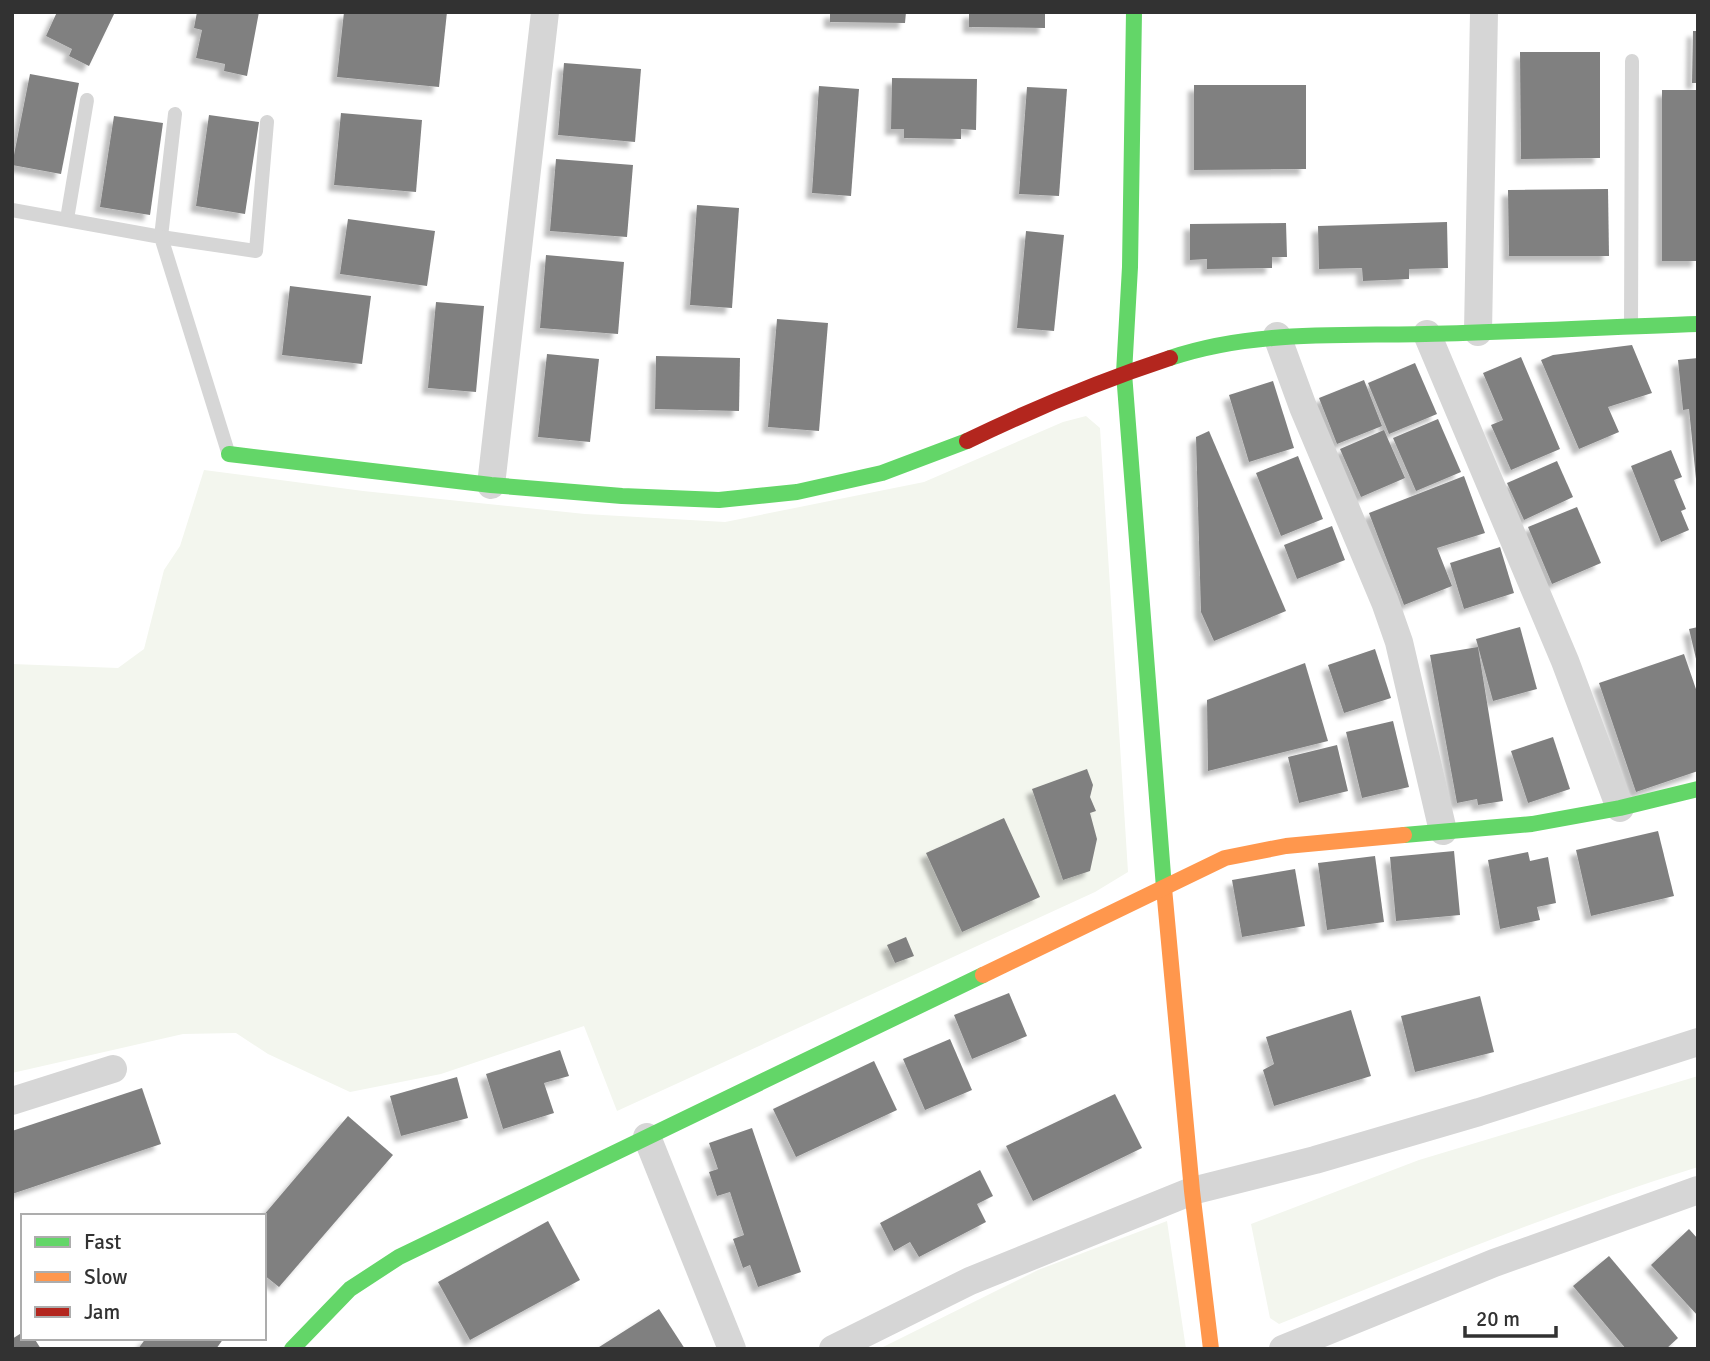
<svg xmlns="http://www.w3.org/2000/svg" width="1710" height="1361" font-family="Signika,sans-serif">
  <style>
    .green { fill: #f3f6ee }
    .building { fill: #808080; filter: url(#shadow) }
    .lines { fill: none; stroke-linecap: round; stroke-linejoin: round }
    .lane { stroke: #d6d6d6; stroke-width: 14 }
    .street { stroke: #d6d6d6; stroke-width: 28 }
    .fast { stroke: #63d668; stroke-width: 16 }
    .slow { stroke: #ff974d; stroke-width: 16 }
    .jam { stroke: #b3261e; stroke-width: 16 }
  </style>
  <defs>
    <filter id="shadow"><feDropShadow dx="-6" dy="6" stdDeviation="2" flood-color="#0004"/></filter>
  </defs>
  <rect width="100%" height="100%" fill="#fff"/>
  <g class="green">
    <path d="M1086 416 1100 428 1128 872 1095 892 617 1111 584 1026 441 1074 350 1092 268 1054 236 1033 183 1034 12 1073V664L118 668 144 649 164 570 180 546 204 470 363 491 585 514 725 522 924 482 1063 422Z"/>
    <path d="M1698 1076V1167C1555 1211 1417 1269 1279 1324L1270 1318 1251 1224 1419 1160Z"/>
    <path d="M1167 1221 1186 1349H879L1038 1270Z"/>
  </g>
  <g class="building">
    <path d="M57 12H115L89 66 69 56 72 49 46 36Z"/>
    <path d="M197 12H259L247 76 224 71 225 64 196 58 202 30 194 28Z"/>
    <path d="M344 12H447L439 87 337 77Z"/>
    <path d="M830 12H906L905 23 830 22Z"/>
    <path d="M969 12H1045V28L969 27Z"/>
    <path d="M1693 31H1698V83H1692Z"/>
    <path d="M1520 52H1600V158L1521 159Z"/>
    <path d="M564 63 641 69 635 142 558 135Z"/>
    <path d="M30 74 79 83 61 174 12 165Z"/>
    <path d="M892 78 977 79 976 130 961 129V139L904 138V129H891Z"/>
    <path d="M1194 85H1306V169L1194 170Z"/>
    <path d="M819 86 859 89 851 196 812 193Z"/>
    <path d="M1027 87 1067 89 1059 196 1019 194Z"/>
    <rect x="1662" y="90" width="36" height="171"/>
    <path d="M341 113 422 120 416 192 334 185Z"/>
    <path d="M209 115 259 122 245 214 196 206Z"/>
    <path d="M114 116 163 123 150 215 100 207Z"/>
    <path d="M556 159 633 165 627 237 550 231Z"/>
    <path d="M1608 189 1609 256H1509L1508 190Z"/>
    <path d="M697 205 739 208 732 308 690 305Z"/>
    <path d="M348 219 435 231 427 286 340 274Z"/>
    <path d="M1447 222 1448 268 1409 269V279L1363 281 1362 268 1319 269 1318 226Z"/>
    <path d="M1286 223 1287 257H1272V268L1207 269V259L1190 260V224Z"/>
    <path d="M1026 231 1064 235 1054 331 1017 328Z"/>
    <path d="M546 255 624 262 618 334 540 328Z"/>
    <path d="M290 286 371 296 362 364 282 355Z"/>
    <path d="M436 302 484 306 476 392 428 388Z"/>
    <path d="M777 319 828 323 819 431 768 427Z"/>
    <path d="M1632 345 1652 393 1608 407 1619 432 1579 449 1541 360 1553 355Z"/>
    <path d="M547 354 599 359 590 442 538 437Z"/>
    <path d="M656 356 740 358 739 411 655 409Z"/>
    <path d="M1521 357 1560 449 1511 470 1491 425 1503 420 1483 373Z"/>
    <path d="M1698 358V479H1696L1689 409 1683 410 1678 360Z"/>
    <path d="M1415 363 1437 414 1389 434 1368 383Z"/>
    <path d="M1364 380 1382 426 1337 444 1319 398Z"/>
    <path d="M1273 381 1294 448 1249 462 1229 395Z"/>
    <path d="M1438 419 1461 472 1416 491 1393 438Z"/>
    <path d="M1384 430 1405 478 1361 497 1340 449Z"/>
    <path d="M1209 431 1286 611 1214 641 1201 612 1196 437Z"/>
    <path d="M1671 450 1682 477 1674 480 1686 509 1681 511 1689 530 1661 542 1631 466Z"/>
    <path d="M1298 456 1323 519 1281 536 1256 473Z"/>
    <path d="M1557 461 1573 497 1524 520 1507 483Z"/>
    <path d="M1464 476 1485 533 1437 548 1452 586 1404 605 1369 513Z"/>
    <path d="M1577 507 1601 563 1552 584 1528 527Z"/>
    <path d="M1332 526 1345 560 1297 579 1284 545Z"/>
    <path d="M1500 547 1514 593 1464 609 1450 563Z"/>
    <path d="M1520 627 1537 689 1493 701 1476 639Z"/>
    <path d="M1698 627V663H1697L1689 629Z"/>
    <path d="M1478 647 1503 801 1478 805 1477 799 1457 803 1430 655Z"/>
    <path d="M1375 649 1391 698 1344 713 1328 665Z"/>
    <path d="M1684 654 1698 695V771L1636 792 1599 683Z"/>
    <path d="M1305 663 1328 741 1208 771 1207 700Z"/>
    <path d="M1393 721 1409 787 1362 798 1346 732Z"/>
    <path d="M1553 737 1570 789 1528 803 1511 751Z"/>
    <path d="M1337 745 1348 791 1299 803 1288 757Z"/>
    <path d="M1087 769 1093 785 1090 797 1096 811 1090 813 1097 839 1090 871 1063 880 1032 789Z"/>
    <path d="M1004 818 1040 897 962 932 926 853Z"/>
    <path d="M1658 831 1674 896 1591 916 1576 850Z"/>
    <path d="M1454 851 1460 915 1396 921 1390 857Z"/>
    <path d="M1528 852 1530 861 1548 857 1556 903 1537 907 1540 920 1500 929 1488 860Z"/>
    <path d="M1375 856 1384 922 1327 930 1318 863Z"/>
    <path d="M1295 869 1305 926 1242 937 1232 880Z"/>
    <path d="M906 937 914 956 895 963 887 945Z"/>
    <path d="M1009 993 1027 1036 972 1059 954 1015Z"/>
    <path d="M1480 996 1494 1052 1415 1072 1401 1016Z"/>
    <path d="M1351 1010 1371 1076 1274 1106 1263 1070 1274 1064 1266 1037Z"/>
    <path d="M950 1039 972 1090 925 1110 903 1059Z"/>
    <path d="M560 1050 569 1076 544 1083 554 1113 503 1129 486 1074Z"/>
    <path d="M874 1061 897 1110 796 1157 773 1109Z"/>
    <path d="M457 1077 468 1118 401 1136 390 1096Z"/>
    <path d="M142 1088 161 1144 12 1194V1131Z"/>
    <path d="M1115 1094 1142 1148 1033 1201 1006 1146Z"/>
    <path d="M348 1116 393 1155 279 1287 264 1275 263 1216Z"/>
    <path d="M752 1128 801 1272 758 1287 750 1265 743 1268 733 1239 744 1235 730 1192 717 1196 709 1172 718 1169 709 1143Z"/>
    <path d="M980 1170 993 1196 977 1204 986 1222 919 1257 910 1242 894 1251 880 1223Z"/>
    <path d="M548 1221 580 1280 470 1340 438 1282Z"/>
    <path d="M1689 1229 1698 1239V1316L1651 1265Z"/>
    <path d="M1609 1256 1678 1338 1666 1349H1626L1573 1286Z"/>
    <path d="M659 1309 685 1349H596Z"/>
    <path d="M23 1332V1338H34L41 1349H12V1339Z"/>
    <path d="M146 1338H224L216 1349H138Z"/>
  </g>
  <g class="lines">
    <g class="lane">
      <path d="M175 114 161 237 256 251 267 122"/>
      <path d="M12 210 161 237 228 452"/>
      <path d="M67 219 87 100"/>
      <path d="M1631 325 1632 61"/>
    </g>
    <g class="street">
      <path d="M1478 332 1484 12"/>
      <path d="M1427 334 1565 661 1620 808"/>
      <path d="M1277 336 1303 407 1385 602 1399 642 1443 831"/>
      <path d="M491 485 545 12"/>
      <path d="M12 1101 113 1069"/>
      <path d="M647 1137 732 1349"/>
      <path d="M833 1349 970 1281 1192 1191 1315 1160 1479 1112 1698 1042"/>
      <path d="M1283 1349 1494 1263 1698 1190"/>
    </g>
    <g class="fast">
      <path d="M1134 12 1130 267 1124 373 1164 888"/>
      <path d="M1170 358C1253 330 1340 336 1425 334 1516 332 1607 327 1698 324"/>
      <path d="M229 454 491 485 622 496 719 500 797 492 882 473 967 441"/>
      <path d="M1404 835 1532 824 1620 808 1698 789"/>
      <path d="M292 1349 350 1289 399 1257 983 975"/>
    </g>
    <g class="slow">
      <path d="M1164 888 1192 1191 1211 1349"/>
      <path d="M983 975 1225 858 1286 846 1404 835"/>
    </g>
    <path class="jam" d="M967 441C1033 409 1100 381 1170 358"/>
  </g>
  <rect width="1710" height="1361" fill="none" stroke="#323232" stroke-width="28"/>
  <rect x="21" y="1214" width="245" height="126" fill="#ffffff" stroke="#adadad" stroke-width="2"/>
  <rect x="35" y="1237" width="35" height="10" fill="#63d668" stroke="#adadad" stroke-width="2"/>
  <text x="84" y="1249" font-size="21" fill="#323232">Fast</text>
  <rect x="35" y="1272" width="35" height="10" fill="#ff974d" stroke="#adadad" stroke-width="2"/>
  <text x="84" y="1284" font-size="21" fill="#323232">Slow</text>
  <rect x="35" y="1307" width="35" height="10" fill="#b3261e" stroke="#adadad" stroke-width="2"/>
  <text x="84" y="1319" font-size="21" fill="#323232">Jam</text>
  <path d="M1465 1326v10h91v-10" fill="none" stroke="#323232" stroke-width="3.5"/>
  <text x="1476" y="1326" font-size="21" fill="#323232" stroke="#ffffff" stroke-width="5" paint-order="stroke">20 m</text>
</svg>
